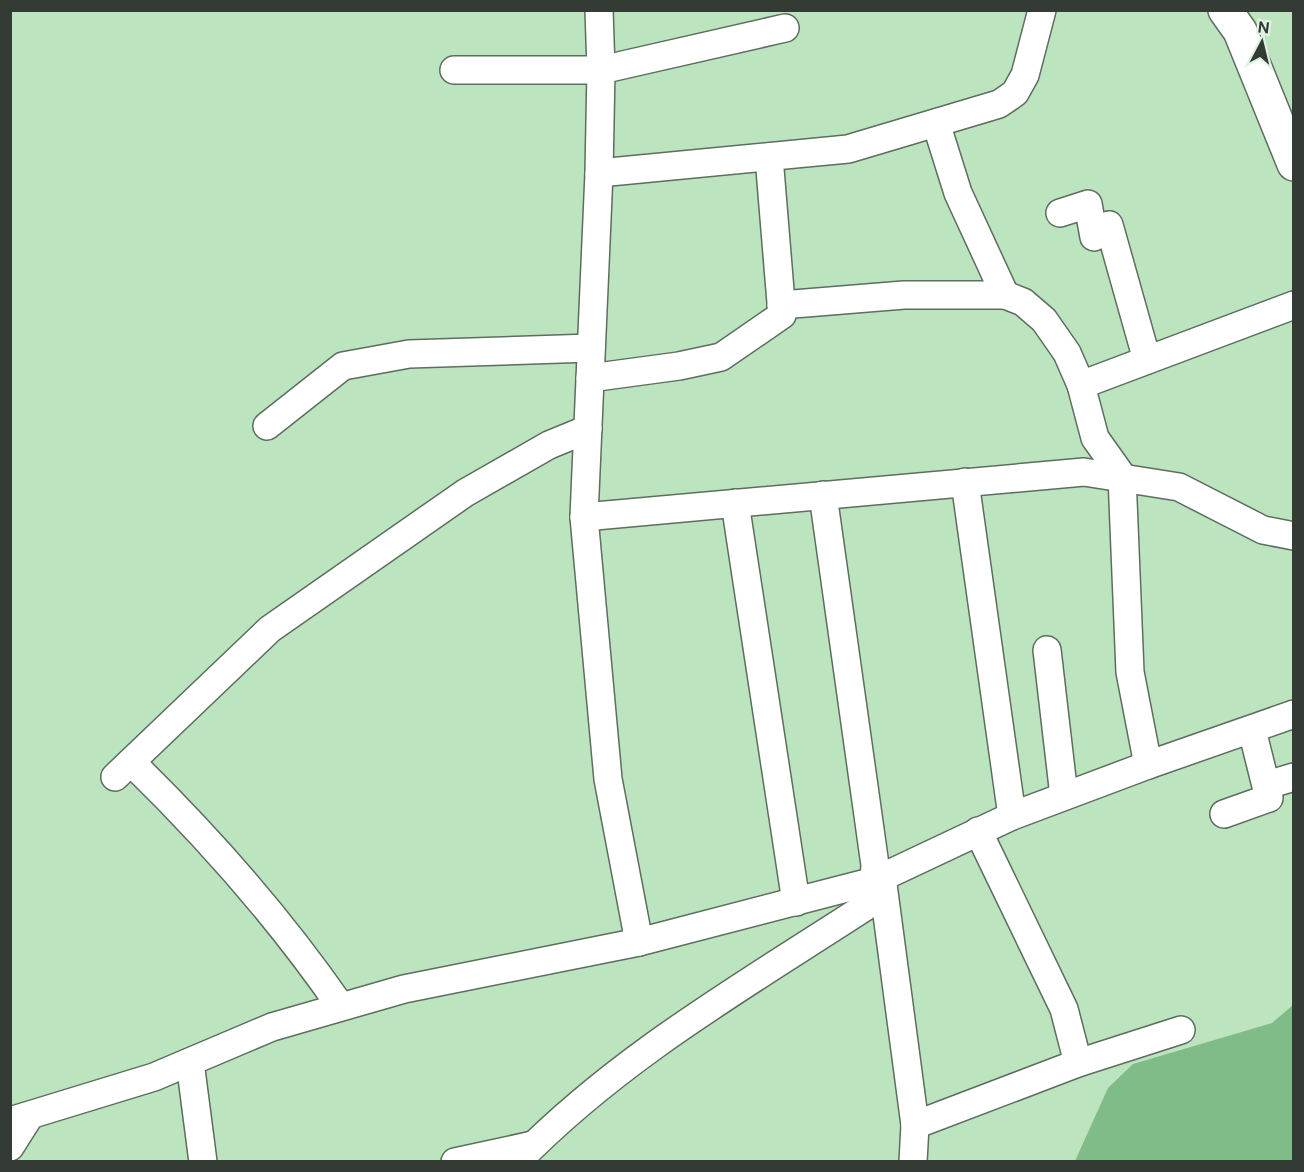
<svg xmlns="http://www.w3.org/2000/svg" width="1304" height="1172" font-family="'DM Sans',sans-serif">
  <style>
    .green { fill: #bbe4bf }
    .water { fill: #80bc88 }
    .lines { fill: none; stroke-linecap: round; stroke-linejoin: round }
    .minor-casing { stroke: #5d6d5e; stroke-width: 30 }
    .primary-casing { stroke: #5d6d5e; stroke-width: 36 }
    .minor { stroke: #fff; stroke-width: 27 }
    .primary { stroke: #fff; stroke-width: 33 }
  </style>
  <rect width="100%" height="100%" fill="#e0f3e2"/>
  <rect class="green" x="11" y="11" width="1282" height="1150"/>
  <path class="water" d="M1293 1005V1161H1075L1108 1088 1133 1064 1272 1023Z"/>
  <g class="lines">
    <defs>
      <g id="minor">
        <path d="M599 10 601 70 599 173 584 517 608 779 639 942"/>
        <path d="M454 70H601L785 28"/>
        <path d="M936 123 958 193 1005 295"/>
        <path d="M599 173 848 149 999 104 1015 93 1025 75 1042 10"/>
        <path d="M1060 213 1088 204 1094 237 1109 225 1147 360"/>
        <path d="M781 305 904 295H1005L1023 302 1044 320 1067 353 1081 385 1095 438 1122 476 1130 672 1148 765"/>
        <path d="M590 378 679 366 721 357 782 315 769 157"/>
        <path d="M1081 385 1294 305"/>
        <path d="M267 426 343 366 409 354 591 348"/>
        <path d="M965 482 1012 816"/>
        <path d="M735 503 796 902"/>
        <path d="M584 517 1084 472 1179 487 1263 530 1294 536"/>
        <path d="M1047 650 1064 796"/>
        <path d="M131 762C209 838 279 917 341 1007"/>
        <path d="M115 777 270 629 465 493 549 445 588 429"/>
        <path d="M1267 785 1294 777"/>
        <path d="M1224 814 1269 798 1252 730"/>
        <path d="M978 831 1064 1009 1078 1063"/>
        <path d="M882 877 915 1125"/>
        <path d="M190 1062 203 1162"/>
        <path d="M10 1121 154 1077 272 1027 404 989 639 942 874 881 1012 816 1148 765 1294 714"/>
        <path d="M10 1147 29 1117"/>
        <path d="M455 1162 533 1145"/>
        <path d="M517 1162C618 1058 745 985 865 907L874 881 875 865 823 495"/>
        <path d="M913 1162 915 1125 1078 1063 1181 1030"/>
      </g>
      <path id="primary" d="M1225 10 1240 31 1294 164"/>
    </defs>
    <use href="#minor" class="minor-casing"/>
    <use href="#primary" class="primary-casing"/>
    <use href="#minor" class="minor"/>
    <use href="#primary" class="primary"/>
  </g>
  <rect width="1304" height="1172" fill="none" stroke="#343b34" stroke-width="24"/>
  <g transform="translate(1262 42) rotate(7)" stroke="#e0f3e2" stroke-width="4.5" paint-order="stroke">
  <path d="M0-4.5L10 22L0 15L-10 22Z" fill="#343b34"/>
  <text y="-9" font-size="16" font-weight="bold" text-anchor="middle" fill="#343b34">N</text>
  </g>
</svg>
